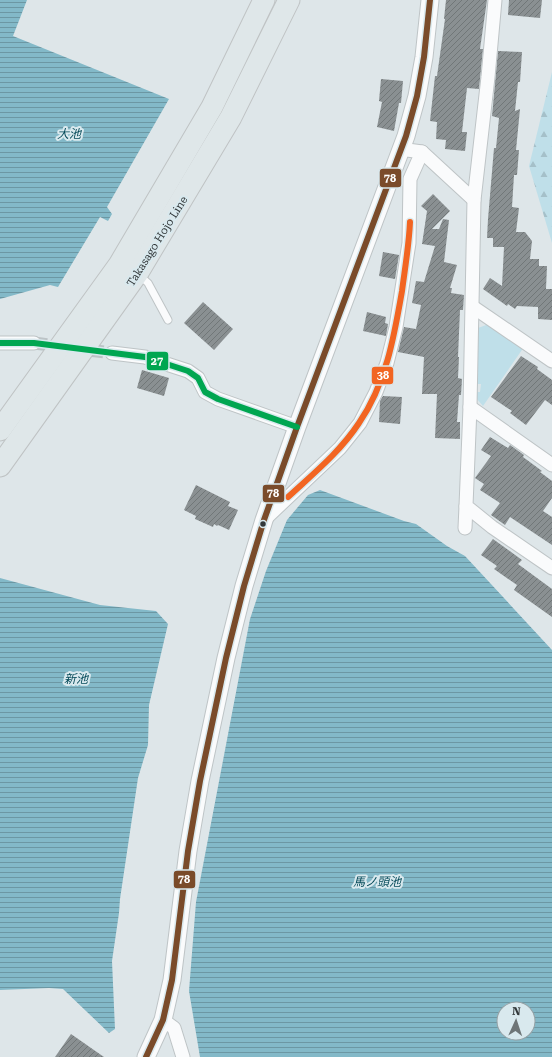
<svg xmlns="http://www.w3.org/2000/svg" width="552" height="1057" font-family="'Roboto Serif','Noto Sans JP',serif">
  <style>
    .green { fill: #bfdfe9 }
    .forest { fill: url(#forest-firs) }
    .water { fill: url(#water-rules); fill-rule: evenodd }
    .building { fill: url(#building-hatch) }
    .lines { fill: none; stroke-linecap: round; stroke-linejoin: round }
    .minor-tunnel { stroke: #bcc3c6; stroke-width: 13; stroke-dasharray: 13 6; stroke-linecap: butt }
    .service-casing { stroke: #bec4c6; stroke-width: 9 }
    .minor-casing { stroke: #bec4c6; stroke-width: 15 }
    .tertiary-casing { stroke: #bec4c6; stroke-width: 19 }
    .primary-casing { stroke: #bfc3c4; stroke-width: 23 }
    .service { stroke: #fafbfc; stroke-width: 7 }
    .minor { stroke: #fafbfc; stroke-width: 13 }
    .tertiary { stroke: #fafbfc; stroke-width: 17 }
    .primary { stroke: #dfe7e9; stroke-width: 21 }
    .bus-1-casing { stroke: #d9e9ee; stroke-width: 9 }
    .bus-2-casing { stroke: #d9e9ee; stroke-width: 9 }
    .bus-3-casing { stroke: #d9e9ee; stroke-width: 9 }
    .bus-1 { stroke: #7a4b2a; stroke-width: 6 }
    .bus-2 { stroke: #00a651; stroke-width: 6 }
    .bus-3 { stroke: #f26522; stroke-width: 6 }
    .bus-dot { fill: #32383a; stroke: #d9e9ee; stroke-width: 1.5 }
    .labels { text-anchor: middle; stroke-width: 4; stroke-linejoin: round; paint-order: stroke }
    .street-label { font-size: 11px; fill: #32383a; stroke: #d9e9ee }
    .water-label { font-size: 12px; font-style: italic; fill: #044958; stroke: #d9e9ee }
    .line-badge { stroke: #d9e9ee; stroke-width: 1.5 }
    .badge-label { font-size: 11px; text-anchor: middle; font-weight: bold; fill: #fff }
  </style>
  <defs>
    <pattern id="forest-firs" width="22" height="20" patternUnits="userSpaceOnUse"><rect width="22" height="20" fill="#bfdfe9"/><path d="M5 1l3.5 6h-7zM16 11l3.5 6h-7z" fill="#a5c0c9"/></pattern>
    <pattern id="water-rules" width="6" height="5" patternUnits="userSpaceOnUse"><rect width="6" height="5" fill="#83b9c8"/><path d="M0 2.5h6" fill="none" stroke="#6c97a3"/></pattern>
    <pattern id="building-hatch" width="6" height="6" patternUnits="userSpaceOnUse"><rect width="6" height="6" fill="#8a9092"/><path d="M-1 1l2-2M0 6l6-6M5 7l2-2" fill="none" stroke="#717778"/></pattern>
  </defs>
  <rect width="100%" height="100%" fill="#dee6e9"/>
  <path class="green" d="M489 324 524 347 483 406 476 398V392H480L481 384H476L478 328Z"/>
  <path class="forest" d="M552 72V243L529 166Z"/>
  <g class="water">
    <path d="M0 0H27L13 36 169 99 107 207 112 214 108 221 100 217 58 287 50 285 0 299Z"/>
    <path d="M320 490 404 521 416 524 447 546 465 556 552 650V1057H200L189 991 196 902 250 619 266 571 287 520 308 495ZM504 1009H528V1033H504Z"/>
    <path d="M0 578 100 605 156 611 168 624 149 705 148 745 138 778 120 899 119 913 112 961 115 1029 109 1033 63 989 49 988 0 990Z"/>
  </g>
  <g class="building">
    <path d="M446 0H487L480 49H483L479 89 467 88 462 132H467L465 151 445 149 446 140 436 139 437 122 430 121 435 76H437L445 19H444Z"/>
    <path d="M509 0H542L540 18 508 15Z"/>
    <path d="M498 51 522 52 520 82H518L515 111 520 109 516 150H519L517 175H514L512 207 519 208 516 232H525L532 241 530 259H539V266H547L546 289H552V320L538 319V307L517 306 515 309 508 304 507 306 483 289 490 278 502 286 504 247H493V238H487L488 219 494 148H496L499 118 492 116Z"/>
    <path d="M381 79 403 81 401 103H399L394 131 377 127 382 102 379 101Z"/>
    <path d="M433 194 450 211 432 229H439L443 219 449 220 444 262 457 265 450 288H452L451 293 464 295 463 310H460L458 357H459L458 378 462 379 461 395H459L457 422H460V439L435 438 437 394H422L424 357 398 352 404 327 416 329 421 305 412 303 416 281 424 282 435 246 422 244 427 211 421 206Z"/>
    <path d="M383 252 399 255 395 279 379 276Z"/>
    <path d="M203 302 233 329 214 350 184 323Z"/>
    <path d="M367 312 386 317 385 323 388 324 386 336 363 331Z"/>
    <path d="M521 356 538 367 537 369 552 380V405L545 400 526 425 510 413 512 411 491 397Z"/>
    <path d="M142 370 169 378 164 396 137 388Z"/>
    <path d="M383 396 402 397 400 424 379 422 380 401Z"/>
    <path d="M490 437 508 448 510 445 524 455 523 457 542 471 540 472 552 481V498L543 511 552 517V545L510 517 505 525 491 515 500 503 480 490 484 484 475 478 491 456 481 450Z"/>
    <path d="M196 485 230 502 228 506 238 510 229 530 218 525 217 526 214 524 213 527 195 519 196 516 184 510Z"/>
    <path d="M493 539 522 560 518 564 552 589V617L514 590 517 585 494 569 497 566 481 555Z"/>
    <path d="M71 1034 104 1057H55Z"/>
  </g>
  <g class="lines">
    <path class="minor-tunnel" d="M34 343 112 353"/>
    <defs>
      <path id="service" d="M138 274 148 283 168 320"/>
      <g id="minor">
        <path d="M495 0 488 77 474 200 470 407 466 506 492 527 552 568"/>
        <path d="M400 149 422 152 474 200"/>
        <path d="M473 307 552 361"/>
        <path d="M0 343H34"/>
        <path d="M112 353 145 357 188 371 198 378 205 392 218 399 297 427"/>
        <path d="M470 407 552 465"/>
        <path d="M264 520 340 448 360 423 376 392 387 363 396 327 409 243 410 179 422 152"/>
        <path d="M465 528 466 506"/>
        <path d="M163 1020 174 1028 183 1057"/>
      </g>
      <path id="tertiary" d="M146 1057 163 1020 172 980 188 851 200 781 226 658 244 586 264 520 297 427 406 136 417 96 424 57 430 0"/>
      <g id="primary">
        <path d="M0 430 119 265 212 107 264 0"/>
        <path d="M0 466 137 274 231 117 289 0"/>
      </g>
    </defs>
    <use href="#service" class="service-casing"/>
    <use href="#minor" class="minor-casing"/>
    <use href="#tertiary" class="tertiary-casing"/>
    <use href="#primary" class="primary-casing"/>
    <use href="#service" class="service"/>
    <use href="#minor" class="minor"/>
    <use href="#tertiary" class="tertiary"/>
    <use href="#primary" class="primary"/>
    <defs>
      <path id="bus-1" d="M146 1057 163 1020 172 980 188 851 200 781 226 658 244 586 264 520 297 427 406 136 417 96 424 57 430 0"/>
      <path id="bus-2" d="M0 343H34L145 357 188 371 198 378 205 392 218 399 297 427"/>
      <path id="bus-3" d="M288 497C313 474 340 452 359 423 386 384 394 337 402 291 405 268 409 245 410 222"/>
    </defs>
    <use href="#bus-1" class="bus-1-casing"/>
    <use href="#bus-2" class="bus-2-casing"/>
    <use href="#bus-3" class="bus-3-casing"/>
    <use href="#bus-1" class="bus-1"/>
    <use href="#bus-2" class="bus-2"/>
    <use href="#bus-3" class="bus-3"/>
  </g>
  <circle class="bus-dot" cx="263" cy="524" r="3.5"/>
  <g class="labels">
    <g class="street-label">
      <text transform="translate(157 241) rotate(-58)" y="4">Takasago Hojo Line</text>
    </g>
    <g class="water-label">
      <text x="69" y="138">大池</text>
      <text x="76" y="683">新池</text>
      <text x="377" y="886">馬ノ頭池</text>
    </g>
  </g>
  <g class="line-badge">
    <rect x="379" y="168" width="23" height="20" rx="4" fill="#7a4b2a"/>
    <rect x="146" y="351" width="23" height="20" rx="4" fill="#00a651"/>
    <rect x="371" y="366" width="23" height="19" rx="4" fill="#f26522"/>
    <rect x="262" y="484" width="23" height="19" rx="4" fill="#7a4b2a"/>
    <rect x="173" y="870" width="23" height="19" rx="4" fill="#7a4b2a"/>
  </g>
  <g class="badge-label">
    <text x="390" y="182">78</text>
    <text x="157" y="365">27</text>
    <text x="383" y="379">38</text>
    <text x="273" y="497">78</text>
    <text x="184" y="883">78</text>
  </g>
  <g transform="translate(516 1021) rotate(3)"><circle r="19" fill="#d9e9ee" stroke="#96a2a6"/>
  <path d="M0-3L7 15L0 10L-7 15Z" fill="#6e7577"/>
  <text y="-6" font-size="11" font-weight="bold" text-anchor="middle" fill="#32383a">N</text>
  </g>
</svg>
